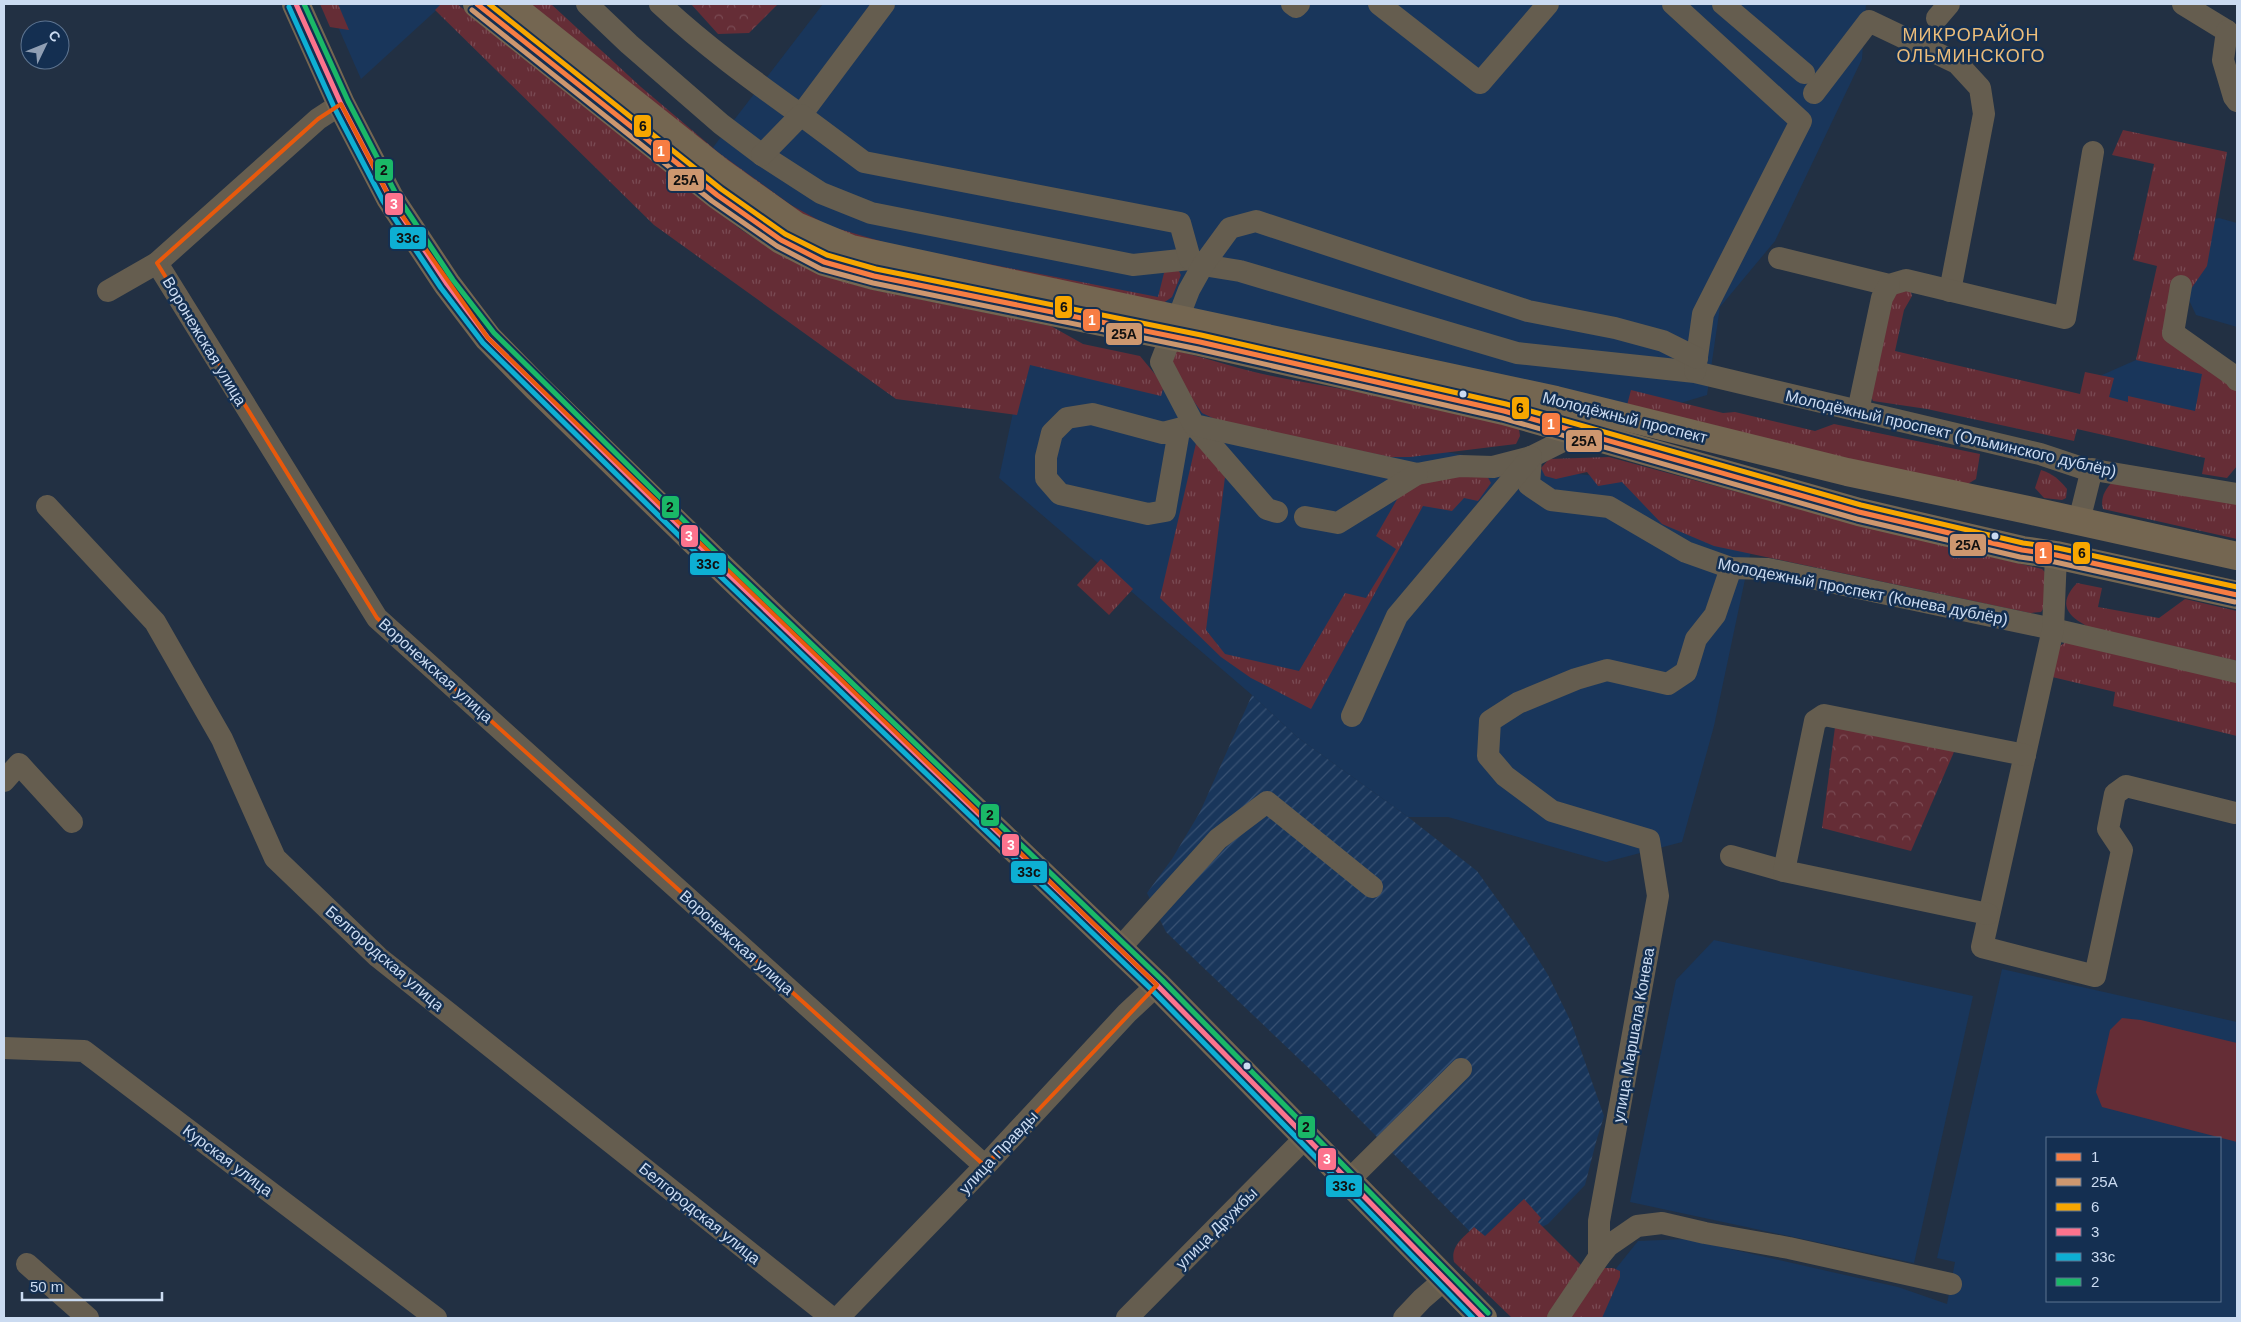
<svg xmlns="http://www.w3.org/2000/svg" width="2241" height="1322" font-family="Arial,sans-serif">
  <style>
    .built { fill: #19365b; fill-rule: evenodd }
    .industrial { fill: url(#industrial-furrows) }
    .grass { fill: url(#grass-tufts) }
    .park { fill: url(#park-crowns) }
    .pitch { fill: #652d36 }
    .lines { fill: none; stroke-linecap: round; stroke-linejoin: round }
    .minor { stroke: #655d4f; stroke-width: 22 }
    .major { stroke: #746651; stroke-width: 28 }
    .bus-1-casing { stroke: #142f51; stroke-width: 9 }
    .bus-2-casing { stroke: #142f51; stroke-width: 9 }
    .bus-3-casing { stroke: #142f51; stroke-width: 9 }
    .bus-4-casing { stroke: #142f51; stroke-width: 9 }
    .bus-5-casing { stroke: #142f51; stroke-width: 9 }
    .bus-6-casing { stroke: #142f51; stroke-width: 9 }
    .bus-1 { stroke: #f77d43; stroke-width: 5 }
    .bus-2 { stroke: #cd976f; stroke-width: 5 }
    .bus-3 { stroke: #f7a600; stroke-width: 5 }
    .bus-4 { stroke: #fc738d; stroke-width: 5 }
    .bus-5 { stroke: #0dafd3; stroke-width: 5 }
    .bus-6 { stroke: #1ab867; stroke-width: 5 }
    .marked { fill: none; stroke: #e8590c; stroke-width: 4; stroke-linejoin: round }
    .bus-dot { fill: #cbdbf1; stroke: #142f51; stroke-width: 2 }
    .labels { text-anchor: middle; stroke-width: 5; stroke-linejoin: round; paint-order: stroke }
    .street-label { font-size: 16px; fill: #cbdbf1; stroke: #142f51 }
    .neighbourhood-label { font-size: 18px; letter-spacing: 1px; fill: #ecbd7a; stroke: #142f51 }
    .line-badge { stroke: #142f51; stroke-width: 2 }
    .badge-label { font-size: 14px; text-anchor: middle; font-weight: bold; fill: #fff }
    .pale-badge-label { font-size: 14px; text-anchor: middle; font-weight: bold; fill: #111 }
  </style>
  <defs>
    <pattern id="industrial-furrows" width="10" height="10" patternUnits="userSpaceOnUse" patternTransform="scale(1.25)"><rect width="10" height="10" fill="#19365b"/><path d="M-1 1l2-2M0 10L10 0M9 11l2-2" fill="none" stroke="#395273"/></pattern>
    <pattern id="grass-tufts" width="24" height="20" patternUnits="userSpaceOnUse" patternTransform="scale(1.25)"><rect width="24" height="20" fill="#652d36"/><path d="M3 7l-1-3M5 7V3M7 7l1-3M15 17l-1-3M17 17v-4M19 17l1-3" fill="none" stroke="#7a4b54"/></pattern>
    <pattern id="park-crowns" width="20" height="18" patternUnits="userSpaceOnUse" patternTransform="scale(1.25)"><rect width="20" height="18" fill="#652d36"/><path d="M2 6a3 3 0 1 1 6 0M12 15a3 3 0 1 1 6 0" fill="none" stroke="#7a4b54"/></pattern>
  </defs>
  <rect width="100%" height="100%" fill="#223043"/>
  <g class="built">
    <path d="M328 4H443L361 79Z"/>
    <path d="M823 4H1866L1862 59 1775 241 1720 307 1707 395 1651 412 1410 354 949 260 822 226 711 150Z"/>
    <path d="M2219 218 2237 223V327L2196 315 2189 300 2203 222Z"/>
    <path d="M2148 338 2202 359 2211 416 2109 418 2093 379 2136 360Z"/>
    <path d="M1063 351 1401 444 1560 472 1624 479 1759 513 1714 726 1682 842 1606 862 1448 817H1408L1297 737 1252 695 999 478 1024 361Z"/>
    <path d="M1714 940 1973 996 1914 1263 1630 1202 1676 980Z"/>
    <path d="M2002 969 2237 1022V1318H1590L1602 1286 1638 1241 1686 1239 1898 1287 1947 1304 1955 1262 1937 1258ZM2047 1138H2220V1301H2047Z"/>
  </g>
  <path class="industrial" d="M1252 695 1297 737 1408 817 1477 871 1525 938 1548 975 1571 1022 1604 1116 1596 1142 1585 1185 1548 1224 1490 1252 1317 1076 1166 932 1147 893 1172 859 1200 812Z"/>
  <g class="grass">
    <path d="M320 4H338L349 30 330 27Z"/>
    <path d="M441 4H457L740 229 777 253 825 276 869 289 1051 326 1083 344 1140 356 1164 385 1161 396 1030 365 1017 415 896 399 654 225 435 10Z"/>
    <path d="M524 4H551L641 87 719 153 791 205 829 226 897 246 1158 297 1164 273 1170 267 1178 269 1181 275 1172 297 1162 304 869 246 780 205Z"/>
    <path d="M2123 130 2227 152 2207 266 2186 296 2181 340 2230 376 2237 394V466L2227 478 2202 474 2205 458 2077 429 2074 441 1927 409 1873 401 1869 392 1886 300 1909 286 1912 296 1904 310 1895 351 2080 394 2085 372 2114 378 2109 397 2128 402V396L2195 411 2202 374 2136 360 2157 266 2133 260 2154 164 2112 155Z"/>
    <path d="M1171 351 1181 352C1213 360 1245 371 1277 377 1358 393 1440 403 1519 429L1520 436 1516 444 1410 457H1390L1219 421 1202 413 1169 366Z"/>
    <path d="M1631 390 1723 413 1735 412 1815 431 1834 424 1980 454 1976 479 1966 485 1626 409Z"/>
    <path d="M1197 439 1225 477 1206 630 1225 654 1299 671 1345 593 1366 598 1396 549 1376 536 1399 496 1419 481 1486 474 1491 483 1478 501 1464 498 1452 511 1423 506 1311 709 1251 678 1221 657 1160 598Z"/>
    <path d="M1609 457 1870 528 2042 569 2054 581 2048 602 2041 612 2030 613 1714 546 1662 524 1622 482 1598 486 1587 472 1556 479 1545 476 1541 468 1549 459Z"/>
    <path d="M2041 470C2053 474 2059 479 2067 489L2066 498 2062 500 2044 498 2035 488Z"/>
    <path d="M2112 482 2237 504V539L2103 509C2100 498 2105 490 2112 482Z"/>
    <path d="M1101 559 1133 589 1109 615 1077 585Z"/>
    <path d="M2077 583 2102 588 2098 607 2159 618 2185 599 2237 611V661L2089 627C2067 616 2057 604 2077 583Z"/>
    <path d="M2066 642 2237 681V736L2113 706 2115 692 2048 676 2055 649Z"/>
    <path d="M1524 1199 1541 1218 1538 1222 1583 1267 1547 1318H1512L1454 1262C1450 1246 1464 1237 1474 1227L1485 1236Z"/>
    <path d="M1603 1268H1613L1620 1271V1277L1602 1318H1569Z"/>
  </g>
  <g class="park">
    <path d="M691 4H778L749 33 718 34Z"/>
    <path d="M1835 727 1957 745 1911 851 1822 828Z"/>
  </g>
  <path class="pitch" d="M2122 1018 2141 1020 2237 1043V1142L2102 1107 2096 1092 2110 1030Z"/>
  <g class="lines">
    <g class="minor">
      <path d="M587 4 629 44 721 124 762 155 821 193 871 213 1133 265 1190 259 1203 265 1240 271 1517 353 1695 372 2040 454 2082 468 2237 494"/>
      <path d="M660 4C704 45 752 80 801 115L884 4"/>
      <path d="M1292 4 1296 7 1299 4"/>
      <path d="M1379 4 1480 83 1548 4"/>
      <path d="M1673 4 1801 121 1703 314 1695 371"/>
      <path d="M1723 4 1804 73"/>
      <path d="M2183 4 2227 31"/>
      <path d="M1937 18 1949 4"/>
      <path d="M2227 31 2223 60 2234 97 2237 101"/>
      <path d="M1814 93 1869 21 1957 63 1980 88 1984 114 1950 291"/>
      <path d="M341 104 318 119 157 263 377 618 985 1166"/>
      <path d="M762 155 801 115 864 162 1180 223 1190 259"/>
      <path d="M1779 258 1889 285 1906 280 2065 318 2093 152"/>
      <path d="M2181 286 2173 333 2234 376 2237 380"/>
      <path d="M108 291 157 263"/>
      <path d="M1858 411 1882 298 1889 285"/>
      <path d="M1179 431 1165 511 1148 514 1060 494 1046 478V457L1052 433 1067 418 1092 414 1163 433 1194 425 1267 509 1277 512"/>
      <path d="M1579 433 1531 457 1493 467 1460 466 1417 474 1194 425 1161 362 1189 290 1203 265 1230 228 1256 221 1528 311 1615 328 1663 341 1697 358"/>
      <path d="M1531 457 1529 485 1551 500 1609 507 1686 552 1731 568 1768 569 2053 629 2237 672"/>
      <path d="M47 506 155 622 222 739 275 858 378 957 832 1318"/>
      <path d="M1305 517 1338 523 1417 474"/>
      <path d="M2079 521 2092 469"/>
      <path d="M2056 555 2053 629 1982 947 2095 976 2122 850 2108 829 2115 794 2126 786 2235 813"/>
      <path d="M1352 716 1397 616 1531 457"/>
      <path d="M4 781 19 764 72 822"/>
      <path d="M1731 856 1784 871"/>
      <path d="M1988 914 1784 871 1815 721 1824 715 2025 755"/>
      <path d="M1119 949 1218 839 1267 802 1372 887"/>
      <path d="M4 1048 84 1051 436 1318"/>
      <path d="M1348 1181 1461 1069"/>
      <path d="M1599 1257 1608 1246 1637 1226 1662 1223 1705 1233 1789 1248 1951 1284"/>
      <path d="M27 1264 88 1318"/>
      <path d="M838 1318 985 1166 1127 1013 1157 985"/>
      <path d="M1127 1318 1305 1138"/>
      <path d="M1404 1318 1422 1299 1444 1280"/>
      <path d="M1558 1318 1599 1257V1221L1658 896 1649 840 1552 811 1505 776 1488 756 1490 721 1518 703 1576 679 1607 670 1668 684 1686 672 1696 639 1715 615 1731 568"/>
    </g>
    <g class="major">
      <path d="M296 4 341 104 390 198 447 284 488 338 537 388 725 571 1157 985 1483 1318"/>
      <path d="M477 4 717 195 781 240 824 262 874 276 1200 342 1504 411 1859 512 2022 550 2056 555 2237 595"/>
      <path d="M509 4 719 171 796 226 851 249 1556 400 1847 472 2028 510 2237 556"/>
    </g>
    <defs>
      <path id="bus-1" d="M477 4 717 195 781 240 824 262 874 276 1200 342 1504 411 1859 512 2022 550 2056 555 2237 595"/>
      <path id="bus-2" d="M472 10 712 201 777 246 821 269 873 283 1198 349 1502 418 1857 519 2020 557 2055 562 2235 602"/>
      <path id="bus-3" d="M489 4 721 189 785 234 827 255 876 269 1201 335 1506 404 1861 505 2023 543 2058 548 2237 587"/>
      <path id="bus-4" d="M296 4 341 104 390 198 447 284 488 338 725 571 1157 985 1483 1318"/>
      <path id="bus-5" d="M289 7 334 107 383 201 441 288 483 343 720 576 1152 990 1473 1318"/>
      <path id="bus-6" d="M304 4 348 101 396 194 453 280 494 333 730 566 1162 980 1488 1313"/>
    </defs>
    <use href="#bus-1" class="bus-1-casing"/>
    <use href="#bus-2" class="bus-2-casing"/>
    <use href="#bus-3" class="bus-3-casing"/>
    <use href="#bus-4" class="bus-4-casing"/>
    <use href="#bus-5" class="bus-5-casing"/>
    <use href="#bus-6" class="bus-6-casing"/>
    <use href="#bus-1" class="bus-1"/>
    <use href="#bus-2" class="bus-2"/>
    <use href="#bus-3" class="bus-3"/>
    <use href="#bus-4" class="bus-4"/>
    <use href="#bus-5" class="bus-5"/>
    <use href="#bus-6" class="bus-6"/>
  </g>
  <path class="marked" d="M341 104 390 198 488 338 1157 985 985 1166 377 618 157 263 318 119Z"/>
  <g class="bus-dot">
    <circle cx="1463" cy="394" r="4.5"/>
    <circle cx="1995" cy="536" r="4.5"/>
    <circle cx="1247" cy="1066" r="4.5"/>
  </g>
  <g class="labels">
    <g class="street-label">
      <text transform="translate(205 341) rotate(59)" y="6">Воронежская улица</text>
      <text transform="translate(1625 417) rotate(14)" y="6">Молодёжный проспект</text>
      <text transform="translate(1951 433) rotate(13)" y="6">Молодёжный проспект (Ольминского дублёр)</text>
      <text transform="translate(1863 591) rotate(11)" y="6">Молодежный проспект (Конева дублёр)</text>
      <text transform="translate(436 670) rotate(42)" y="6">Воронежская улица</text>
      <text transform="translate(737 942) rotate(42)" y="6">Воронежская улица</text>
      <text transform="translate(385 958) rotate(41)" y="6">Белгородская улица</text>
      <text transform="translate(1633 1035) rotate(-80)" y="6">улица Маршала Конева</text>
      <text transform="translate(998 1152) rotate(-47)" y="6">улица Правды</text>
      <text transform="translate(228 1160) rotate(37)" y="6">Курская улица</text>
      <text transform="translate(700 1213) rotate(39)" y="6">Белгородская улица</text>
      <text transform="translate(1216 1228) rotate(-45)" y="6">улица Дружбы</text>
    </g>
    <g class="neighbourhood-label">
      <text x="1971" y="41">МИКРОРАЙОН<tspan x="1971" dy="21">ОЛЬМИНСКОГО</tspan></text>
    </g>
  </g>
  <g class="line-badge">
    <rect x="633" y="114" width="19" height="24" rx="5" fill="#f7a600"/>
    <rect x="652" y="139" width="19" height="24" rx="5" fill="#f77d43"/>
    <rect x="374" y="158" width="20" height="24" rx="5" fill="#1ab867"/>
    <rect x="667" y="168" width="38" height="24" rx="5" fill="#cd976f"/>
    <rect x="384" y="192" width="20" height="24" rx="5" fill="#fc738d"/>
    <rect x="389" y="226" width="38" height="24" rx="5" fill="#0dafd3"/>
    <rect x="1054" y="295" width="19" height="24" rx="5" fill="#f7a600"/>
    <rect x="1082" y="308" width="19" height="24" rx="5" fill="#f77d43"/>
    <rect x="1105" y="322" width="38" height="24" rx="5" fill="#cd976f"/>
    <rect x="1511" y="396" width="19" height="24" rx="5" fill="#f7a600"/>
    <rect x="1541" y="412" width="20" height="24" rx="5" fill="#f77d43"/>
    <rect x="1565" y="429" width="38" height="24" rx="5" fill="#cd976f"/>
    <rect x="661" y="495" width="19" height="24" rx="5" fill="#1ab867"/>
    <rect x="680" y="524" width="19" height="24" rx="5" fill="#fc738d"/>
    <rect x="1949" y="533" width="38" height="24" rx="5" fill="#cd976f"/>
    <rect x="2034" y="541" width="19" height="24" rx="5" fill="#f77d43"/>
    <rect x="2072" y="541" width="19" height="24" rx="5" fill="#f7a600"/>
    <rect x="689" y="552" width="38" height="24" rx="5" fill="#0dafd3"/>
    <rect x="980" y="803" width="20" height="24" rx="5" fill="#1ab867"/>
    <rect x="1001" y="833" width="19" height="24" rx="5" fill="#fc738d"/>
    <rect x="1010" y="860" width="38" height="24" rx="5" fill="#0dafd3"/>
    <rect x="1297" y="1115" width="19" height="24" rx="5" fill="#1ab867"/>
    <rect x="1317" y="1147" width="20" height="24" rx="5" fill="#fc738d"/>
    <rect x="1325" y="1174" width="38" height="24" rx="5" fill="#0dafd3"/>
  </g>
  <g class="badge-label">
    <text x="661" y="156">1</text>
    <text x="394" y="209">3</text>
    <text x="1092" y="325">1</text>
    <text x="1551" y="429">1</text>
    <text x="689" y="541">3</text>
    <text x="2043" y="558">1</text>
    <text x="1011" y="850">3</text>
    <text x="1327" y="1164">3</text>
  </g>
  <g class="pale-badge-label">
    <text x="643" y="131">6</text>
    <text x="384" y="175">2</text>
    <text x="686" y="185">25А</text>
    <text x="408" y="243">33с</text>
    <text x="1064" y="312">6</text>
    <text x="1124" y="339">25А</text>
    <text x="1520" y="413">6</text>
    <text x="1584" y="446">25А</text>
    <text x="670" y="512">2</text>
    <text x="1968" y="550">25А</text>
    <text x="2082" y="558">6</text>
    <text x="708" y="569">33с</text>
    <text x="990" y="820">2</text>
    <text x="1029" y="877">33с</text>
    <text x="1306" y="1132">2</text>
    <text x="1344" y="1191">33с</text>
  </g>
  <rect width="2241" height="1322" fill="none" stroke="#cbdbf1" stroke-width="10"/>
  <rect x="2046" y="1137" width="175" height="165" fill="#142f51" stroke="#5d7491"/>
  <rect x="2056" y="1153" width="25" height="8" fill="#f77d43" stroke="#5d7491"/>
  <text x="2091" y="1162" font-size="15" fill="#cbdbf1">1</text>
  <rect x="2056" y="1178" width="25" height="8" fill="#cd976f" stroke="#5d7491"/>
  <text x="2091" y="1187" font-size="15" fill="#cbdbf1">25А</text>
  <rect x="2056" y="1203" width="25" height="8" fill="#f7a600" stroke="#5d7491"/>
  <text x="2091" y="1212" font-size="15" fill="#cbdbf1">6</text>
  <rect x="2056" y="1228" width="25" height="8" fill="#fc738d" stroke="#5d7491"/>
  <text x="2091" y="1237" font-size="15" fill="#cbdbf1">3</text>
  <rect x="2056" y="1253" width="25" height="8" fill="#0dafd3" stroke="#5d7491"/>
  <text x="2091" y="1262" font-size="15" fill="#cbdbf1">33с</text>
  <rect x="2056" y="1278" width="25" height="8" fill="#1ab867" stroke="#5d7491"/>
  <text x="2091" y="1287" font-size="15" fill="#cbdbf1">2</text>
  <g transform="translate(45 45) rotate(47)"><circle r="24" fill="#142f51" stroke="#5d7491"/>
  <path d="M0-4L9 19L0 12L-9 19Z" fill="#909fb4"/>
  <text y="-8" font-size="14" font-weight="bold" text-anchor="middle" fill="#cbdbf1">С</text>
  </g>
  <path d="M22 1292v8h140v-8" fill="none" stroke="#cbdbf1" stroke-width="2.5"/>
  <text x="30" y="1292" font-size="15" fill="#cbdbf1" stroke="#142f51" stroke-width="4" paint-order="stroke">50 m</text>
</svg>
